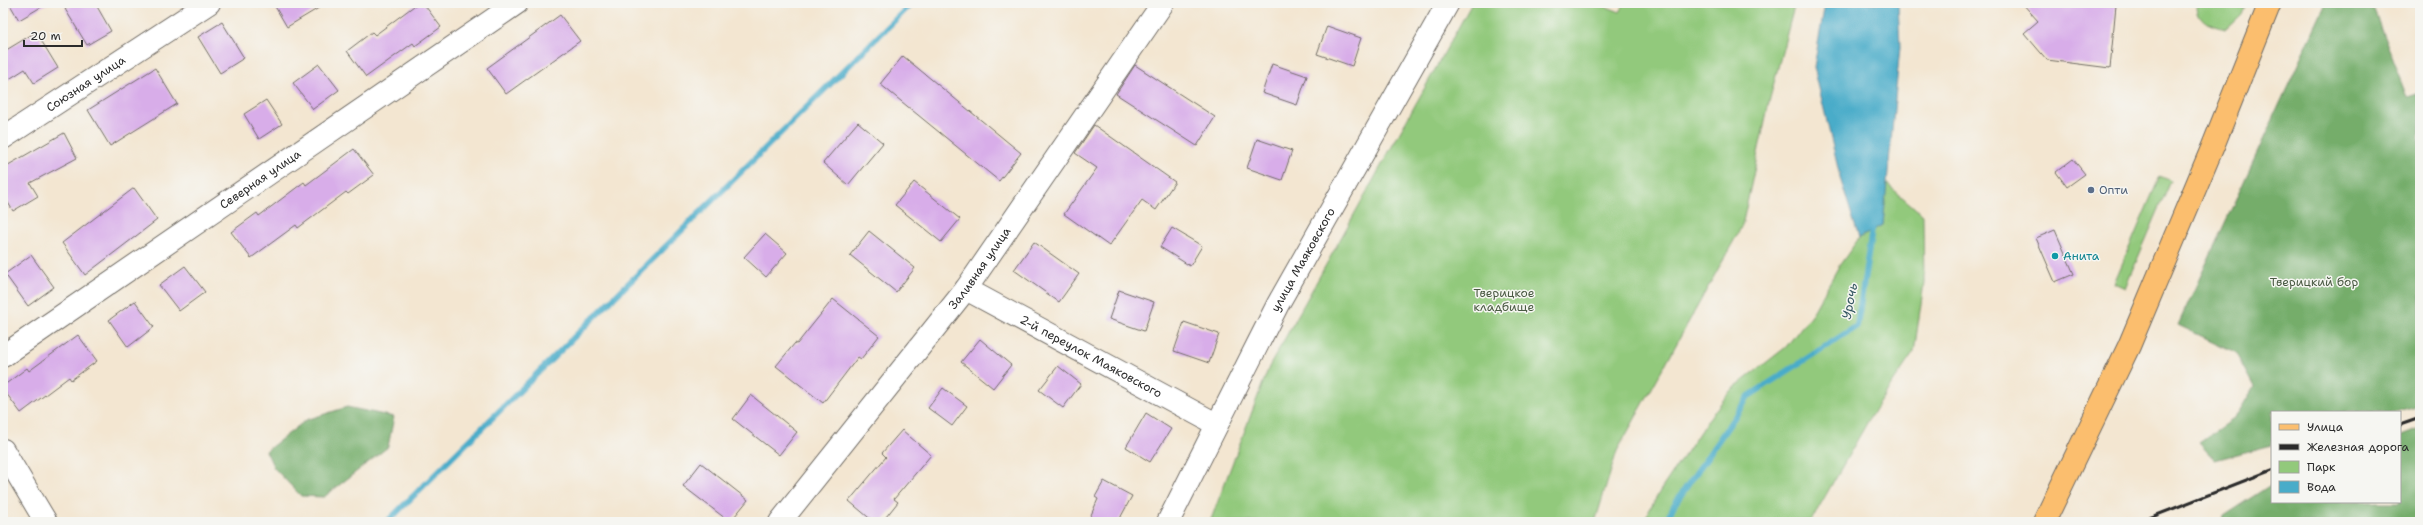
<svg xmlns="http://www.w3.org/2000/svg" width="2423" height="525" font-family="'Shantell Sans',sans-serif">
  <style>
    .green { fill: #92c97b; stroke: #5e7a53 }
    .forest { fill: #75ad6b; stroke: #506c4b }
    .water { fill: #49acc9; stroke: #3a6c7a }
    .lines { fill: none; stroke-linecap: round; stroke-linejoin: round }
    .stream { stroke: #49acc9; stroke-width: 6 }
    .building { fill: #d8ade9 }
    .minor-casing { stroke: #716c65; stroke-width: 24 }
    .major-casing { stroke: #716c65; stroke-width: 24 }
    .minor { stroke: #fff; stroke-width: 22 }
    .major { stroke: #fbbe6e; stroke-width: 22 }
    .rail { stroke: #2b2b2b; stroke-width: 3 }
    .service-dot { fill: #5c6f8a; stroke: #f6f6f2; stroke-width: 1.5 }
    .culture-dot { fill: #0f9aa8; stroke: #f6f6f2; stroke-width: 1.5 }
    .labels { text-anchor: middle; stroke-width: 3; stroke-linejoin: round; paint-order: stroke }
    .street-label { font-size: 12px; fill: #2b2b2b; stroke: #f6f6f2 }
    .service-label { font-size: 12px; fill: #4e5e75; stroke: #f6f6f2; text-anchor: start }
    .culture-label { font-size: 12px; fill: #0d838f; stroke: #f6f6f2; text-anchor: start }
    .park-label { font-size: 12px; fill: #4a5a43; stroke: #f6f6f2 }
    .water-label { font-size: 13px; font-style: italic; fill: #365862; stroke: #f6f6f2 }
  </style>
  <rect width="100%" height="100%" fill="#f6f6f2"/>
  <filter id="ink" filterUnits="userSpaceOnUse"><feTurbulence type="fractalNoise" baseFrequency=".025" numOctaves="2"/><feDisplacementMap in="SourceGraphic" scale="8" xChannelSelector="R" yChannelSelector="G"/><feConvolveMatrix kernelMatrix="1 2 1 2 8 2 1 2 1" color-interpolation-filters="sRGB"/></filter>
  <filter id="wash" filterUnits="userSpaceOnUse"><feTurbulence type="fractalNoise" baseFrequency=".012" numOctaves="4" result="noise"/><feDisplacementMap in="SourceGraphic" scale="16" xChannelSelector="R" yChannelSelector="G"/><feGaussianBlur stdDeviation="0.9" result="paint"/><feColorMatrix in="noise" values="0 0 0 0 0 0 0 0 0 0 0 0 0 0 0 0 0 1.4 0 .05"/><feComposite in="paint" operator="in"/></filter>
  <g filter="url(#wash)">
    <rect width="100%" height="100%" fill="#f3e6d1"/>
    <g class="green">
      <path d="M1472 3H1597L1620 12 1625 3H1795L1770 98 1742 226 1617 451 1595 522H1210L1269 367Z"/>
      <path d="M2197 3H2246L2242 14 2226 29C2211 26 2196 21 2197 3Z"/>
      <path d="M2160 176 2171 181 2125 288 2114 283Z"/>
      <path d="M1886 183 1923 215 1924 283 1914 352 1875 409 1811 521 1643 522 1660 491 1707 421 1731 390 1786 347 1813 312 1839 266 1859 238 1883 225Z"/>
    </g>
    <g class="forest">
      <path d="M2326 3H2371L2408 97 2420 93V405L2394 412H2272V445L2215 460 2199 443 2235 418 2254 387 2235 352 2178 325Z"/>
      <path d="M347 407 394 417 388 447 324 497 301 496 274 468 266 451 306 420Z"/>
      <path d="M2420 429V522H2222L2223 516 2272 484V502H2400V437Z"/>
    </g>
    <path class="water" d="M1825 3H1898L1900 47 1883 225 1859 238 1841 181 1814 67Z"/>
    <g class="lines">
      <g class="stream">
        <path d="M387 522 912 3"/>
        <path d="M1666 522 1674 505 1749 396 1857 326 1873 223"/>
      </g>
    </g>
    <g id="blocks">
      <g class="building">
        <path d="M9 3H48L19 20Z"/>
        <path d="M76 3H95L111 31 87 45 65 9Z"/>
        <path d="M273 3H327L287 27Z"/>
        <path d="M418 3H423L441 27 415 46 413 43 366 77 347 51 372 32 375 35Z"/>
        <path d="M2022 3H2089L2116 5 2110 68 2047 60 2024 33 2038 21Z"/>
        <path d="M560 15 580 41 506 94 487 68Z"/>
        <path d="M222 22 244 58 220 73 198 37Z"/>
        <path d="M1327 26 1361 38 1352 66 1317 54Z"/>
        <path d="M36 32 58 68 34 83 25 69 3 83V52Z"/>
        <path d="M903 56 1021 153 999 181 880 84Z"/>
        <path d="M319 64 339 90 313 109 293 83Z"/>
        <path d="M1272 64 1307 76 1297 105 1262 93Z"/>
        <path d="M1135 65 1215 117 1197 146 1116 94Z"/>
        <path d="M155 68 177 104 110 146 88 110Z"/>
        <path d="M266 100 282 124 259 139 244 114Z"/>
        <path d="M858 122 883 143 848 185 823 163Z"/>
        <path d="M1094 125 1175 182 1156 210 1142 200 1109 246 1064 214 1097 168 1075 153Z"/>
        <path d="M64 133 77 158 30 183 38 196 13 211 3 194V168Z"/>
        <path d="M1257 139 1292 151 1282 180 1247 168Z"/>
        <path d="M354 149 374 175 348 194 346 192 298 228 296 225 251 258 231 232 257 213 259 216 304 182 306 185Z"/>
        <path d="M2073 159 2085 174 2067 187 2056 172Z"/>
        <path d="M914 182 960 219 941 242 895 205Z"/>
        <path d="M134 188 157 220 85 275 62 243Z"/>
        <path d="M1172 228 1202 246 1190 266 1160 247Z"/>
        <path d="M2055 230 2074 274 2055 282 2036 238Z"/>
        <path d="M869 231 915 268 896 292 850 255Z"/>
        <path d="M765 234 787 253 766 277 744 257Z"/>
        <path d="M1034 242 1079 274 1059 302 1014 270Z"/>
        <path d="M31 255 54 287 28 306 5 274Z"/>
        <path d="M185 266 205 292 179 311 159 285Z"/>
        <path d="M1119 290 1154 302 1144 331 1109 319Z"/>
        <path d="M833 299 879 336 861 359 858 357 823 403 776 366 795 343 797 344Z"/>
        <path d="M135 301 154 327 128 347 109 320Z"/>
        <path d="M1184 322 1219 334 1209 363 1174 351Z"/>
        <path d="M78 335 97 361 71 380 69 377 21 413 3 389V386L27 368 29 371Z"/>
        <path d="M980 339 1011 365 993 388 961 362Z"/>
        <path d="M1058 366 1081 384 1063 408 1039 390Z"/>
        <path d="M943 388 967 406 952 426 928 408Z"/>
        <path d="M751 395 797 432 779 455 733 419Z"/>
        <path d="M1146 413 1171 429 1150 462 1126 447Z"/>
        <path d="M902 430 931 455 894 499 898 502 882 522H874L849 501 886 457 882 453Z"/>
        <path d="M701 463 748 500 730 522 683 486Z"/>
        <path d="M1104 481 1132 496 1118 522H1088L1098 499 1095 497Z"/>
      </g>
    </g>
  </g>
  <g filter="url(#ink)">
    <use href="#blocks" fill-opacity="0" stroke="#716c65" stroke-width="1"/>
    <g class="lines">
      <defs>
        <g id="minor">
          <path id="s1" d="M3 138 209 3"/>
          <path id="s2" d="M966 289 1216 424"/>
          <path id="s3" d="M3 356 517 3"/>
          <path d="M3 450 46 522"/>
          <path id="s4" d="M780 522 966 289 1163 3"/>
          <path id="s5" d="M1168 522 1278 304 1448 3"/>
        </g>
        <path id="major" d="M2044 522 2129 346 2213 146 2270 3"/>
      </defs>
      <use href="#minor" class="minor-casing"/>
      <use href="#major" class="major-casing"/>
      <use href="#minor" class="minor"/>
      <use href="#major" class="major"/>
      <g class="rail">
        <path d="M2400 425 2420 418"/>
        <path d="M2139 522 2272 470"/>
      </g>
    </g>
  </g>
  <circle class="service-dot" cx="2091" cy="190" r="4"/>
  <circle class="culture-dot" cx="2055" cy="256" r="4"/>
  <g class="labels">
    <g class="street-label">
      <text dy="4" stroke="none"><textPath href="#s1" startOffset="99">Союзная улица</textPath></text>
      <text dy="4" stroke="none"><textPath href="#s3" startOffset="312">Северная улица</textPath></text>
      <text dy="4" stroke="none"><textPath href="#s5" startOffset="295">улица Маяковского</textPath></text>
      <text dy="4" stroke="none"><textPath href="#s4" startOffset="323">Заливная улица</textPath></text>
      <text dy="4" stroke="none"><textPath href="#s2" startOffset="142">2-й переулок Маяковского</textPath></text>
    </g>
    <g class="service-label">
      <text x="2099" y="194">Опти</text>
    </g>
    <g class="culture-label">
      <text x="2063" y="260">Анита</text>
    </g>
    <g class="park-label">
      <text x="2314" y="286">Тверицкий бор</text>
      <text x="1504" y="297">Тверицкое<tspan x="1504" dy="14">кладбище</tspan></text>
    </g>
    <g class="water-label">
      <text transform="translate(1849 301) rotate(-79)" y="5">Урочь</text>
    </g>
  </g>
  <rect width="2423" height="525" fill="none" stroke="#f6f6f2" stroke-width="16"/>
  <rect x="2271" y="411" width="130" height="92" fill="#f6f6f2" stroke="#a5a5a2"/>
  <rect x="2279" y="424" width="20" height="6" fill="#fbbe6e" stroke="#a5a5a2"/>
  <text x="2307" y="431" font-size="12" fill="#2b2b2b">Улица</text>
  <rect x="2279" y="444" width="20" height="6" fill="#2b2b2b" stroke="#a5a5a2"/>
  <text x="2307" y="451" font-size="12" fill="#2b2b2b">Железная дорога</text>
  <rect x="2279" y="461" width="20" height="12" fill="#92c97b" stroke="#a5a5a2"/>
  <text x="2307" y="471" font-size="12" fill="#2b2b2b">Парк</text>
  <rect x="2279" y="481" width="20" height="12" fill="#49acc9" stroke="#a5a5a2"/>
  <text x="2307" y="491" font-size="12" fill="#2b2b2b">Вода</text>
  <path d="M24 40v6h58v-6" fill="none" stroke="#2b2b2b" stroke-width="2"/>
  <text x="30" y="40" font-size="12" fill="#2b2b2b" stroke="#f6f6f2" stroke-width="3" paint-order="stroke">20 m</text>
</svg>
